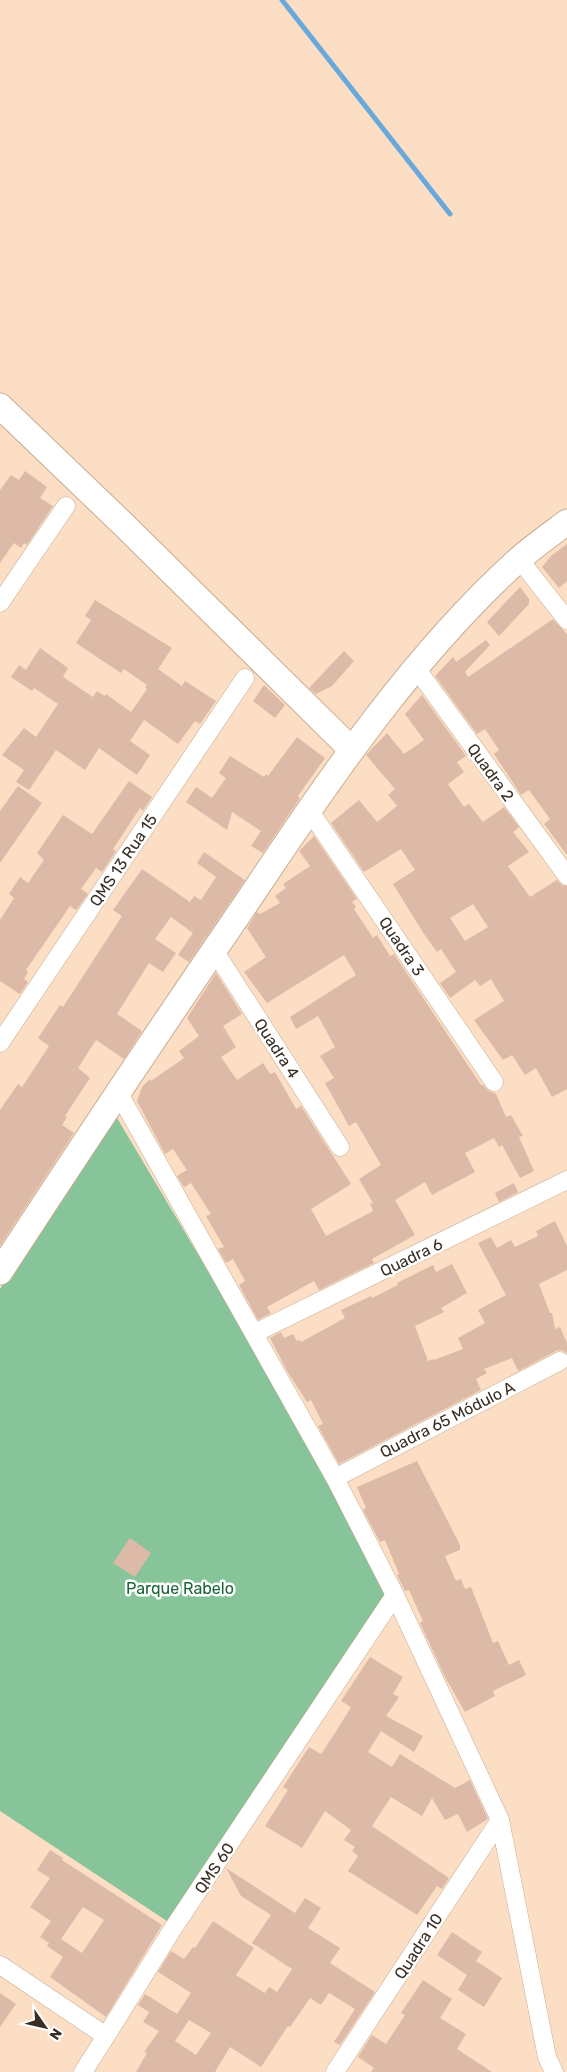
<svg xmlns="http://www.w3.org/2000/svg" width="567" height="2072" font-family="Rubik,sans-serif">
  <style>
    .green { fill: #87c499 }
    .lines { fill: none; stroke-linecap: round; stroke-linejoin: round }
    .stream { stroke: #69a8db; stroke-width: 5 }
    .building { fill: #ddbaa7; fill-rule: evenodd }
    .street-casing { stroke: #c8ad93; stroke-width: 19 }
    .secondary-casing { stroke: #c8ad93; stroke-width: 27 }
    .street { stroke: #fff; stroke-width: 18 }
    .secondary { stroke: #fff; stroke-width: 25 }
    .labels { text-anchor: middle; stroke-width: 5; stroke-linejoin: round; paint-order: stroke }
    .street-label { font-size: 16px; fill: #392e24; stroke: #fff }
    .park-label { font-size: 16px; fill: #176538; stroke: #fff }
  </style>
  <rect width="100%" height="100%" fill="#fbdec3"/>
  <path class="green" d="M117 1118 243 1330 391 1595 173 1925 0 1811V1289Z"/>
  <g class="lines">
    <path class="stream" d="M282 0 450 214"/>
  </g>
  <g class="building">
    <path d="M25 471 47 487 40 498 53 506 27 545 24 543 21 548 14 543 0 563V490L11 475 19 480Z"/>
    <path d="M567 544V581L559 588 542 567 551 556Z"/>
    <path d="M520 587 529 599V604L499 636 487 622Z"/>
    <path d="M95 600 172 648 158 669 182 686 185 681 216 701 200 724 195 721 178 744 144 720 130 741 150 755 137 775 99 748 85 770 56 750 29 790 16 782 24 770 2 755 24 728 36 737 58 704 34 688 32 691 11 677 19 665 26 670 40 648 68 668 63 677 93 697 97 691 105 696 106 694 131 712 147 689 145 687 147 685 124 669 121 673 76 643 91 620 85 616Z"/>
    <path d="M553 619 567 634V855L544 824 550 819 529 790 521 795 508 775 494 754 499 750 485 729 477 734 435 676 453 657 456 662 486 640 490 645 465 672 468 677Z"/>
    <path d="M344 651 354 661 332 686 316 694 309 688Z"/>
    <path d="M264 685 285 705 275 718 253 701Z"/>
    <path d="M422 695 466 756 457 762 464 772 448 784 464 807 469 804 483 822 504 807 519 827 513 832 529 852 508 866 530 897 557 880 562 885 567 886V1089L552 1097 536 1068 525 1075 512 1055 503 1060 474 1020 504 1001 491 979 480 986 475 980 450 998 440 983 456 972 441 949 437 952 424 934 393 884 415 870 401 849 364 872 331 823 359 800 377 822 397 806 388 795 395 789 366 755 387 733 404 754 424 740 405 714ZM473 904 488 927 465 941 450 918Z"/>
    <path d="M297 737 325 758 298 796 300 798 263 853 251 846 261 831 232 812 227 830 186 802 196 787 212 798 226 778 219 773 230 756 264 777 266 774 268 776Z"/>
    <path d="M129 781 152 797 143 811 140 808 113 849 116 851 102 872 96 868 81 889 88 894 76 910 70 906 26 970 28 972 24 979 28 982 20 994 0 981V920L14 898 9 894 20 877 28 883 44 860 37 853 63 815 92 834Z"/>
    <path d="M18 786 42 803 0 863V811Z"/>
    <path d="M314 836 357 899 352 902 356 907 354 909 373 938 377 935 390 956 394 954 481 1085H483L489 1091 496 1094 506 1117 511 1115 523 1136 519 1137 534 1171 520 1178 502 1145 499 1147 494 1138 465 1153 475 1172 432 1195 425 1182 395 1200 415 1235 372 1259 374 1263 319 1290 314 1281 267 1307 271 1313 258 1320 239 1285 245 1281 233 1259 226 1263 218 1249 224 1247 206 1216 211 1214 191 1183 184 1187 177 1176 187 1170 173 1149 165 1154 137 1101 142 1087 150 1079 151 1081 184 1058 179 1051 199 1036 187 1018 216 973 242 1014 223 1026 236 1047 221 1057 237 1080 263 1063 270 1074 275 1072 296 1109 301 1106 351 1184 311 1209 326 1236 373 1211 370 1204 373 1203 359 1179 381 1165 356 1122 349 1126 325 1083 334 1078 320 1056 335 1047 318 1016 296 1029 290 1017 356 975 344 955 267 1003 244 972 266 957 247 928 257 912 260 914 280 903 275 896 286 888 283 884 310 866 299 851Z"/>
    <path d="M204 852 245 880 189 962 178 955 193 933 171 917 155 939 176 953 163 972 149 963 117 1014 142 1031 124 1059 96 1040 78 1068 90 1078 65 1116 67 1117 62 1125 74 1133 0 1246V1110L18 1084 22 1087 49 1046 38 1038 60 1005 63 1007 122 916 113 910 142 869 190 902 194 896 201 900 216 877 197 863Z"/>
    <path d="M514 1183 518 1192 499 1202 495 1193Z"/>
    <path d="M555 1221 567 1246V1270L539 1284 550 1313H552L555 1329 560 1327 567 1343V1353L561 1350 556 1351 518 1371 512 1358 484 1369 487 1373 476 1379 481 1390 339 1464 318 1426 323 1424 311 1400 307 1402 287 1371 270 1338 281 1332 284 1338 293 1334 297 1341 300 1340 301 1342 345 1318 341 1310 371 1296 372 1298 398 1285 397 1283 433 1265 436 1272 452 1264 467 1293 441 1308 444 1312 415 1326 428 1361 433 1359 434 1360 463 1349 458 1338 485 1323 478 1310 506 1295 478 1243 491 1237 497 1248 511 1240 515 1247 538 1236 536 1231Z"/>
    <path d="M417 1461 460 1545V1550L445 1556 456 1581 461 1579 465 1589 471 1587 493 1643 498 1641 509 1665 519 1660 526 1675 493 1691 495 1696 465 1712 445 1677 420 1623 423 1621 409 1590 405 1591 397 1575 399 1574 385 1540 380 1542 363 1510 366 1508 357 1487Z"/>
    <path d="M130 1538 151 1553 135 1577 113 1563Z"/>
    <path d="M370 1657 403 1677 393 1694 399 1697 386 1716 423 1736 414 1752 381 1731 368 1752 392 1767 400 1754 455 1788 470 1780 488 1819 467 1832 458 1814 445 1820 432 1798 422 1816 391 1797 372 1826 449 1878 442 1889 437 1886 417 1915 348 1871 358 1856 352 1851 355 1847 344 1840 351 1830 325 1811 302 1848 265 1826 288 1790 283 1787 309 1747 321 1754 335 1733 351 1707 341 1701Z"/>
    <path d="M50 1850 63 1858 62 1860 162 1925 106 2017 50 1977 63 1957 47 1946 49 1943 40 1937 51 1921 30 1907 50 1878 37 1870ZM83 1907 104 1920 82 1953 61 1939Z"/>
    <path d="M226 1868 295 1913 305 1898 321 1908 308 1928 340 1948 330 1963 375 1992 340 2045 334 2042 355 2009 329 1993 321 2005 310 1998 290 2027 288 2026 261 2067 230 2047 215 2072H136L147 2053 144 2052 159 2031 143 2022 149 2012 138 2005 145 1994 177 2014 191 1993 158 1972 171 1951 184 1959 193 1947 195 1948 213 1921 254 1948 236 1975 265 1993 269 1987 277 1992 292 1969 252 1943 271 1915 241 1896ZM189 2020 211 2033 196 2055 175 2041Z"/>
    <path d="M452 1932 482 1952 476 1961 502 1978 484 2007 458 1990 467 1975 437 1955Z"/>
    <path d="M423 1980 452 1999 440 2018 466 2034 457 2049 492 2072H371L374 2068 358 2057 372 2035 386 2044 405 2015 401 2013Z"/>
    <path d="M0 1993 16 2004 0 2027Z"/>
  </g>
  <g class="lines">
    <defs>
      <g id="street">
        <path d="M519 559 567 620"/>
        <path d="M0 603 66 506"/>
        <path d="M416 668 567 876"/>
        <path d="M309 810 494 1082"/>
        <path d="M214 950 340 1147"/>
        <path d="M0 1043 245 678"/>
        <path d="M118 1092 335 1478 395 1595 500 1820 547 2057 554 2072"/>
        <path d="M255 1333 567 1180"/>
        <path d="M335 1478 560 1361"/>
        <path d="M0 1965 106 2036 172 1930 395 1595"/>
        <path d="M83 2072 106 2036"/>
        <path d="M335 2072 500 1820"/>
      </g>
      <g id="secondary">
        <path d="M0 406 125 526 352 750"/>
        <path d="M0 1272C80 1149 162 1026 245 905 327 783 409 659 518 560 534 546 551 534 567 522"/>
      </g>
    </defs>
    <use href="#street" class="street-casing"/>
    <use href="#secondary" class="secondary-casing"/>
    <use href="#street" class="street"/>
    <use href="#secondary" class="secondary"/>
  </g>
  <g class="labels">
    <g class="street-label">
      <text transform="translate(491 772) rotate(54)" y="6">Quadra 2</text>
      <text transform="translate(123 860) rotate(-56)" y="6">QMS 13 Rua 15</text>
      <text transform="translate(402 946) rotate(56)" y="6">Quadra 3</text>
      <text transform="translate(277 1048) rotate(57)" y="6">Quadra 4</text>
      <text transform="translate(411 1257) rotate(-26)" y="6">Quadra 6</text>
      <text transform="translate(447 1419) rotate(-27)" y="6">Quadra 65 Módulo A</text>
      <text transform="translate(214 1868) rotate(-56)" y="6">QMS 60</text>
      <text transform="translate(418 1946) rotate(-57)" y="6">Quadra 10</text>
    </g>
    <g class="park-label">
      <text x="180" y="1594">Parque Rabelo</text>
    </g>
  </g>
  <g transform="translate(45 2027) rotate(124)" stroke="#ffffff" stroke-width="4" paint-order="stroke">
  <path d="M0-4L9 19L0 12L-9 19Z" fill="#392e24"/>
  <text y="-8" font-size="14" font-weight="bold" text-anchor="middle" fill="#392e24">N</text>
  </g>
</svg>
